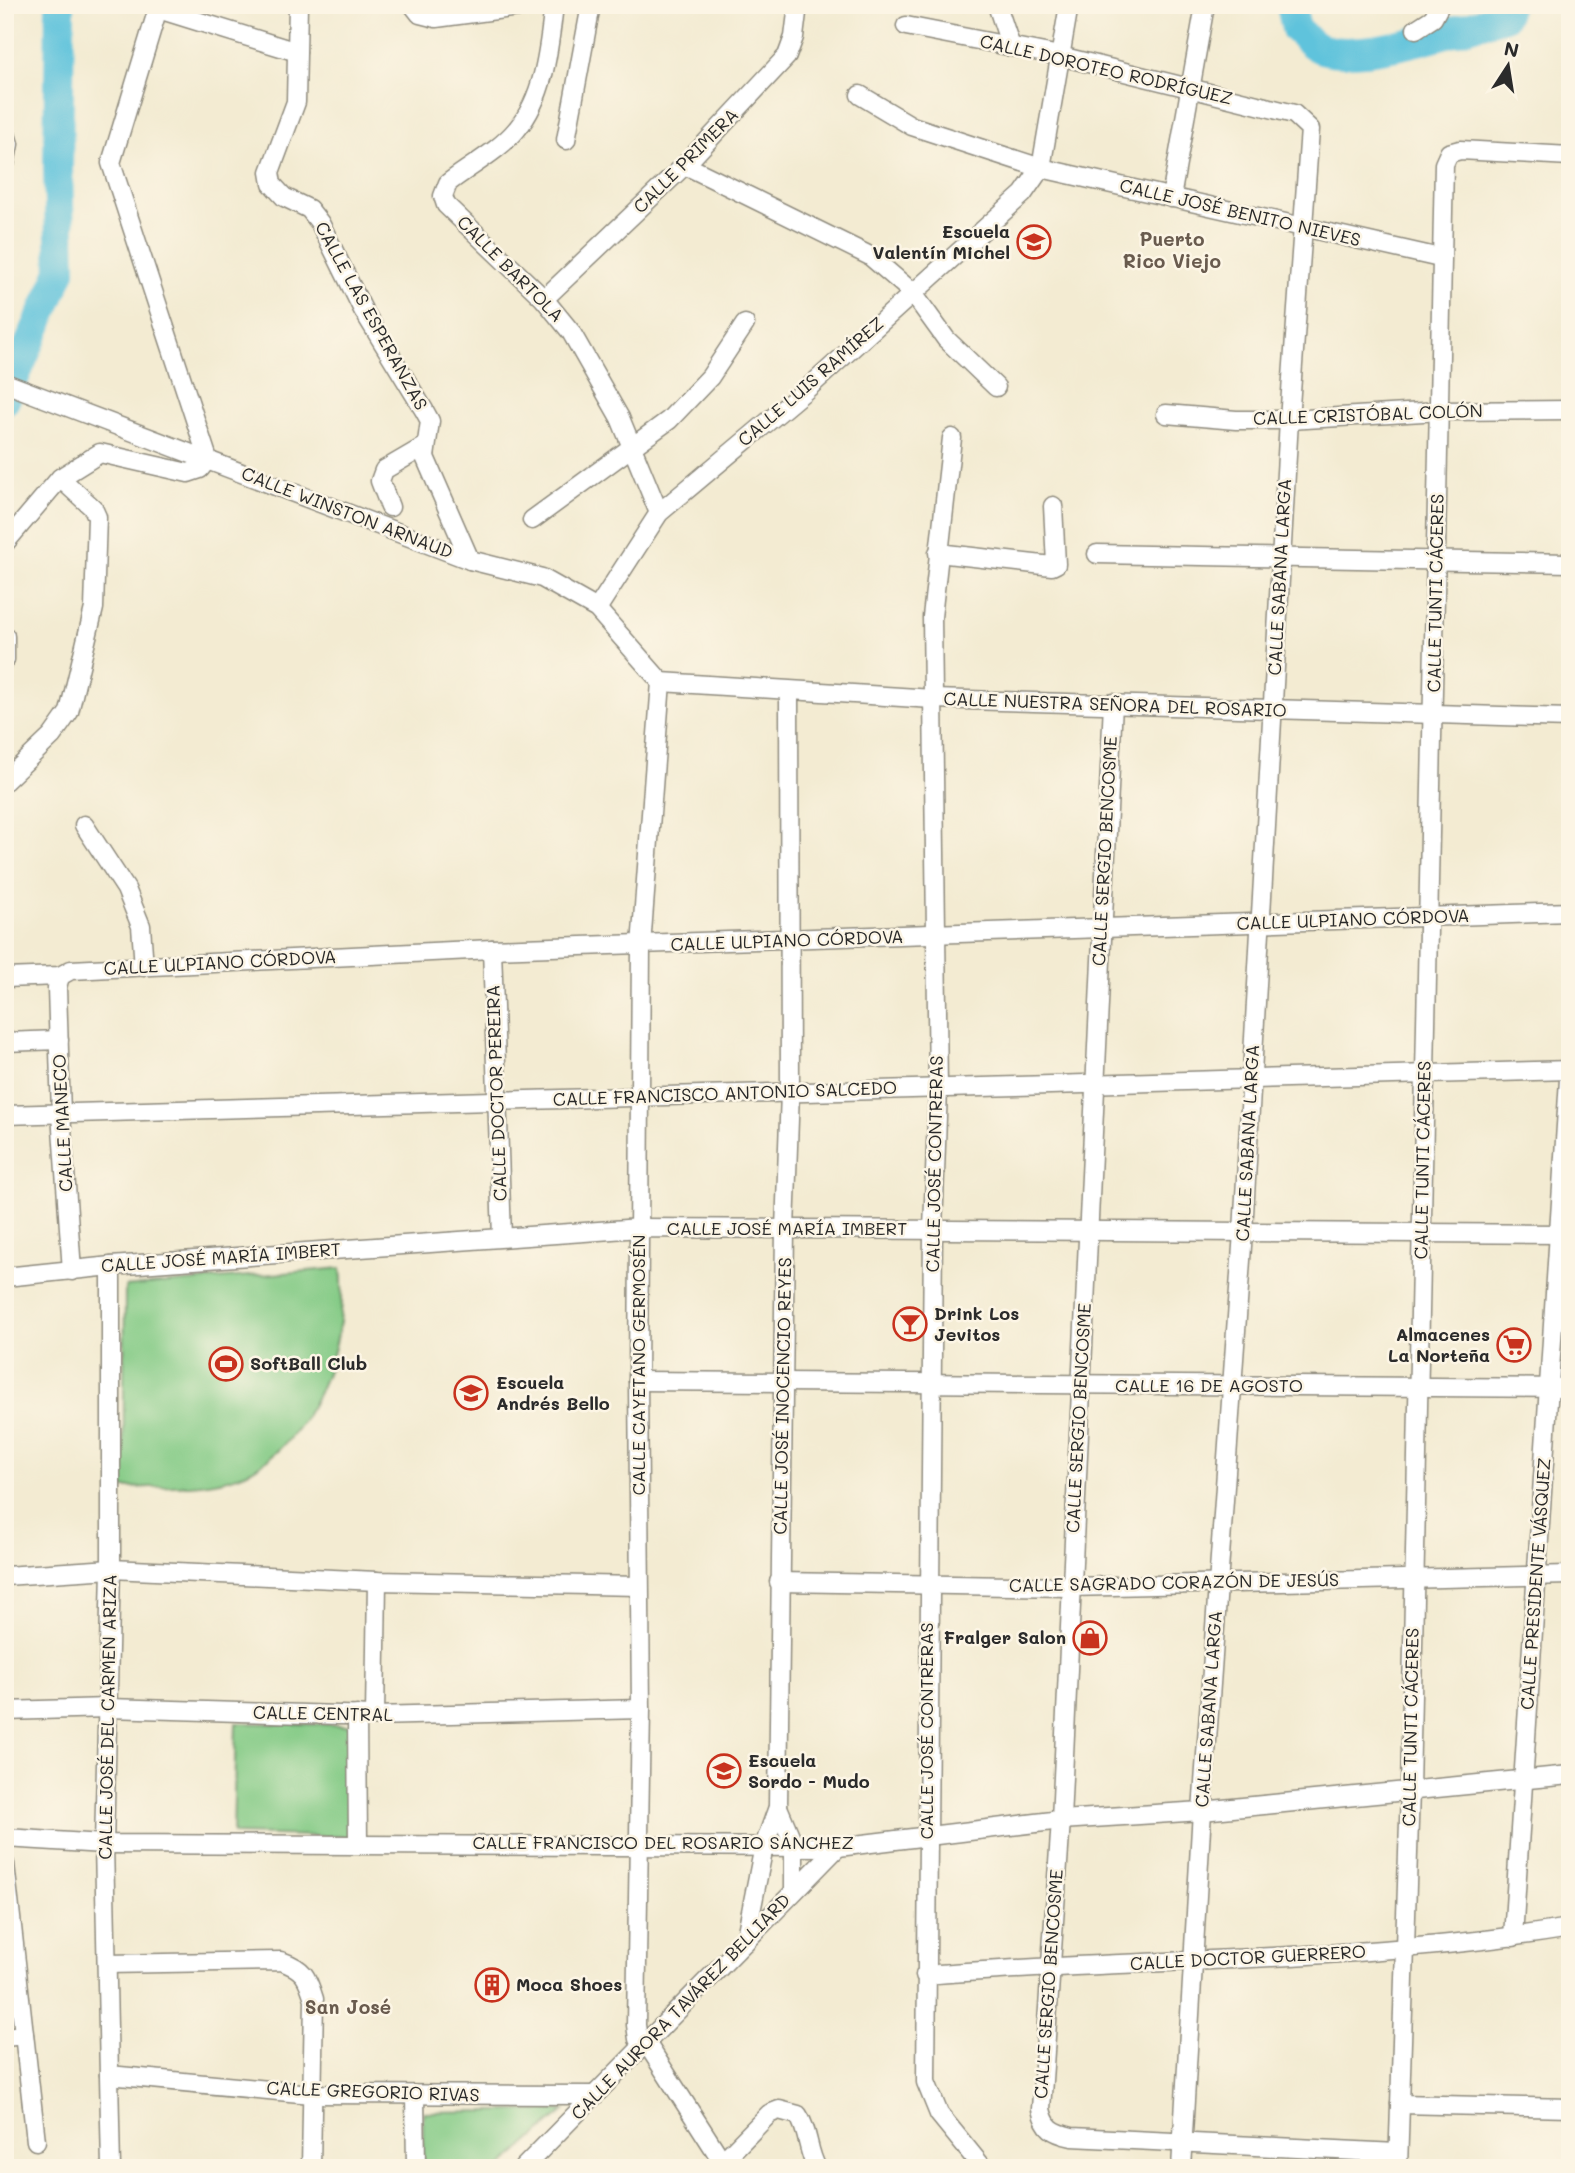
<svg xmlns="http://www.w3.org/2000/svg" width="1575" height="2173" font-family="Mali,sans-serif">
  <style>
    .green { fill: #83ca85; stroke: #577a58; stroke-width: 2 }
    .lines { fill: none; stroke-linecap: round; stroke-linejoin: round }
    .river { stroke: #5fc3dc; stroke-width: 30 }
    .minor-casing { stroke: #8f8b7e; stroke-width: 21 }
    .minor { stroke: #fff; stroke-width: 18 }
    .labels { text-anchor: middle; stroke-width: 5; stroke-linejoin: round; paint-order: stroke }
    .street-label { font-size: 18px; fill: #2b2b2b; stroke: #fcf5e5 }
    .poi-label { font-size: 18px; font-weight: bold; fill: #2b2b2b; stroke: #fcf5e5; text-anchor: start }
    .neighbourhood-label { font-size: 19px; font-weight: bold; fill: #695b4e; stroke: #fcf5e5 }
  </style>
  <rect width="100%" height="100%" fill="#fcf5e5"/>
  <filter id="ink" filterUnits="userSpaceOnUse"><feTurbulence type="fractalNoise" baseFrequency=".0143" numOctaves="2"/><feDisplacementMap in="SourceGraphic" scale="14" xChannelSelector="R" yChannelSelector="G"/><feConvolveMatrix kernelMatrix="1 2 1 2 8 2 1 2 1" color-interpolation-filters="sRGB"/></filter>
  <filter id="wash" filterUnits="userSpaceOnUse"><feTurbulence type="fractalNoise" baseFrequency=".00686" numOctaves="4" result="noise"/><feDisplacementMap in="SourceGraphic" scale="28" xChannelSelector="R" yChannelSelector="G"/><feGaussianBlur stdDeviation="1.57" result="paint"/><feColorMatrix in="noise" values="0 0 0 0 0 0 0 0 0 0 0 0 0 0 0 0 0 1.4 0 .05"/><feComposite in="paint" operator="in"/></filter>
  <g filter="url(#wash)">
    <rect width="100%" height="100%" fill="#f3ebd2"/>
    <g class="green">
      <path d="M341 1268C349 1337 318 1427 258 1466 225 1489 162 1486 123 1488L125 1287Z"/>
      <path d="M236 1723 351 1725 354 1837 233 1834Z"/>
      <path d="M565 2110 500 2168H423V2112Z"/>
    </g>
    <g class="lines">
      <g class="river">
        <path d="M1291 5 1296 29C1303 35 1313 47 1322 49 1367 62 1458 29 1504 16L1508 5"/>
        <path d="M5 400 61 271 58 170 60 5"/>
      </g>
    </g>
  </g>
  <g filter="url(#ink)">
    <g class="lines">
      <defs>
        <g id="minor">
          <path d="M298 5 296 102 270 172 272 184 284 197 309 209 320 223 363 310 424 410 430 421 425 457 470 560"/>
          <path d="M413 5 420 14 436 18 534 5"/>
          <path d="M554 5C549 46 545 96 517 129 500 150 470 166 448 183L443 196 446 205 544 299 571 332 620 418 659 513"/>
          <path d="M997 5 1011 47"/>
          <path d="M158 9 297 52"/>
          <path d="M906 26 1060 56 1294 114 1310 129 1289 420 1243 1232 1202 1811 1181 2168"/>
          <path d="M1416 29 1433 18 1440 5"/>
          <path d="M860 95 912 126 1041 168 1440 258"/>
          <path d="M5 131 9 144 5 164"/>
          <path d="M566 140 591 5"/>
          <path d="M685 165 870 256 912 292 946 339 996 387"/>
          <path d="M1171 198 1205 5"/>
          <path d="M544 299 685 165 787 56 794 37 798 5"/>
          <path d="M5 383 470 560 542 578 597 609 661 682"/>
          <path d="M1166 414 1236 420H1289L1440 411 1570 410"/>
          <path d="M952 438 932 617 938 1088 933 1230 926 2082 939 2114 983 2168"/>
          <path d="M390 507 380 481 384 470 425 446"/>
          <path d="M532 520 669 420 710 377 745 324"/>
          <path d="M5 543 60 478 100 453 188 473 200 469 208 459 111 163 159 5"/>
          <path d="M938 553 1052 566 1056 564 1053 506"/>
          <path d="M1097 554 1570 563"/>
          <path d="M597 609 659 513 807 389 1023 194 1041 168 1069 5"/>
          <path d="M5 636V660"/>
          <path d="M661 682 641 946 638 1381 641 1709 636 2025 638 2039 647 2044 722 2161"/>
          <path d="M661 682 933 699 1570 718"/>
          <path d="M1113 703 1061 1820 1041 2109C1045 2128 1053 2133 1072 2137L1397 2153"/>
          <path d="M5 781 52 736 69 712 94 608 97 517 93 508 60 478"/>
          <path d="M84 825 126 889 141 926 144 967"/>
          <path d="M492 949 502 1237"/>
          <path d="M60 976 57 988 61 1114 72 1271"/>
          <path d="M5 978 60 976 71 970 492 949 1570 912"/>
          <path d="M5 1042 59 1040"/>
          <path d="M5 1115 1570 1070"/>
          <path d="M111 1266V1569L104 1844 111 2168"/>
          <path d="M5 1277 111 1266 640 1228 1570 1234"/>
          <path d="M638 1381 1570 1388"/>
          <path d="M5 1576 111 1569 377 1581 639 1586"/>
          <path d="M779 1582 1070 1587 1570 1575"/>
          <path d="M5 1711 108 1708 375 1716 641 1709"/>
          <path d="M357 1715 358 1842"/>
          <path d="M375 1716 377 1581"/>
          <path d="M778 1807 794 1845V1891"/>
          <path d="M5 1838 104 1844 838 1847 1061 1820 1202 1811 1570 1775"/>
          <path d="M5 1864 36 2141"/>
          <path d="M1513 1937 1570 1064"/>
          <path d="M745 1942 764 1846 778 1807 785 1229 790 1092 789 692"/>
          <path d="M107 1964 281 1961C304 1969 307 1976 314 1999L311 2168"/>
          <path d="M925 1975C1140 1958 1356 1963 1570 1928"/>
          <path d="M5 2037 24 2035"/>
          <path d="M109 2075 311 2094 595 2095"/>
          <path d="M415 2095 416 2168"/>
          <path d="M1400 2104 1570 2108"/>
          <path d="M523 2168 838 1847"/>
          <path d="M716 2168 769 2114 779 2110 798 2115C809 2131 807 2151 817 2168"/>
          <path d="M1398 2168 1410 1790 1444 164 1449 153 1460 150 1570 156"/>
        </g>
      </defs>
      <use href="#minor" class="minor-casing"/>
      <use href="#minor" class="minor"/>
    </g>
  </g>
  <defs>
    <symbol id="school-ring" viewBox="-11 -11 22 22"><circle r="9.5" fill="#fcf5e5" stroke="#c8321e" stroke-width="1.5"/><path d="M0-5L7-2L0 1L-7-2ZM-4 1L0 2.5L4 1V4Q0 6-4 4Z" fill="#c8321e"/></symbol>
    <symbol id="bar-ring" viewBox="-11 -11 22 22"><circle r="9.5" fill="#fcf5e5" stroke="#c8321e" stroke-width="1.5"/><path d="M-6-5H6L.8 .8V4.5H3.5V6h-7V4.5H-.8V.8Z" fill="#c8321e"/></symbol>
    <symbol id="supermarket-ring" viewBox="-11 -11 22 22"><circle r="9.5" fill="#fcf5e5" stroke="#c8321e" stroke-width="1.5"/><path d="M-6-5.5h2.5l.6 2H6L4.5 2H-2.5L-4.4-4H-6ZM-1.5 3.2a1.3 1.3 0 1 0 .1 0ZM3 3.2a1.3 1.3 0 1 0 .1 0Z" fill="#c8321e"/></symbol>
    <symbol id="stadium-ring" viewBox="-11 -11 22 22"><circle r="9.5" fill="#fcf5e5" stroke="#c8321e" stroke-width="1.5"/><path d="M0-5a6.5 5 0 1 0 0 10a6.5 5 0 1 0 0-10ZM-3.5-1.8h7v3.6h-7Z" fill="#c8321e"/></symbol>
    <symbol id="shop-ring" viewBox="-11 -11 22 22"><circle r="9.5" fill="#fcf5e5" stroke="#c8321e" stroke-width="1.5"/><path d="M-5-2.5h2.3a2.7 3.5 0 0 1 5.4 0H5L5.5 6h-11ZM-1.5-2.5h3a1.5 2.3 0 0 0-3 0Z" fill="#c8321e"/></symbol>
    <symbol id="building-ring" viewBox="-11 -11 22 22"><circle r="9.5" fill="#fcf5e5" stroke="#c8321e" stroke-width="1.5"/><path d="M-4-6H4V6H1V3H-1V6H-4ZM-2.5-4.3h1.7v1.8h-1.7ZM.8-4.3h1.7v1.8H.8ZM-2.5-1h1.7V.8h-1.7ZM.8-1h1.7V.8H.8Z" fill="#c8321e"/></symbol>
  </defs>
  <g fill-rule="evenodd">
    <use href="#school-ring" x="1015" y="223" width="38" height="38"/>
    <use href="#bar-ring" x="891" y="1305" width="38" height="38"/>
    <use href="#supermarket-ring" x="1495" y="1326" width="38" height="38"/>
    <use href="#stadium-ring" x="207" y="1345" width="38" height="38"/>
    <use href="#school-ring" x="452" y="1374" width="38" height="38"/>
    <use href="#shop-ring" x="1071" y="1619" width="38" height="38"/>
    <use href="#school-ring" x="705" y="1752" width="38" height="38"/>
    <use href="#building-ring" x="473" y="1966" width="38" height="38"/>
  </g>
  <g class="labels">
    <g class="street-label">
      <text transform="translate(1106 70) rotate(13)" y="6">CALLE DOROTEO RODRÍGUEZ</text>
      <text transform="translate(686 161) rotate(-45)" y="6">CALLE PRIMERA</text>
      <text transform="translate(1240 213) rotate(13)" y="6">CALLE JOSÉ BENITO NIEVES</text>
      <text transform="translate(510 269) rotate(45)" y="6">CALLE BARTOLA</text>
      <text transform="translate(371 316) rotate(61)" y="6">CALLE LAS ESPERANZAS</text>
      <text transform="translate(811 382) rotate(-41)" y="6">CALLE LUIS RAMÍREZ</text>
      <text transform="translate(1368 415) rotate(-2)" y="6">CALLE CRISTÓBAL COLÓN</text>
      <text transform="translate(347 513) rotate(21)" y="6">CALLE WINSTON ARNAUD</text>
      <text transform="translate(1280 577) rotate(-87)" y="6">CALLE SABANA LARGA</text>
      <text transform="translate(1436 593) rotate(-89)" y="6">CALLE TUNTI CÁCERES</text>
      <text transform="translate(1115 705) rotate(2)" y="6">CALLE NUESTRA SEÑORA DEL ROSARIO</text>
      <text transform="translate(1105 851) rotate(-87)" y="6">CALLE SERGIO BENCOSME</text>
      <text transform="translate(1353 920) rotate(-2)" y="6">CALLE ULPIANO CÓRDOVA</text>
      <text transform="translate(787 941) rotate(-2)" y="6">CALLE ULPIANO CÓRDOVA</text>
      <text transform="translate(220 963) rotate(-3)" y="6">CALLE ULPIANO CÓRDOVA</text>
      <text transform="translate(497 1093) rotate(-92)" y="6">CALLE DOCTOR PEREIRA</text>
      <text transform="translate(725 1094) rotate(-2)" y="6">CALLE FRANCISCO ANTONIO SALCEDO</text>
      <text transform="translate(63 1123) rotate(-93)" y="6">CALLE MANECO</text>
      <text transform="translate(1248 1143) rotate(-87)" y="6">CALLE SABANA LARGA</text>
      <text transform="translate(1423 1160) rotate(-89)" y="6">CALLE TUNTI CÁCERES</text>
      <text transform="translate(935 1164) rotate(-89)" y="6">CALLE JOSÉ CONTRERAS</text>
      <text x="787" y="1235">CALLE JOSÉ MARÍA IMBERT</text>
      <text transform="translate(221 1258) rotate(-4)" y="6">CALLE JOSÉ MARÍA IMBERT</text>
      <text transform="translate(639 1365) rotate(-90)" y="6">CALLE CAYETANO GERMOSÉN</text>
      <text x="1209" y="1392">CALLE 16 DE AGOSTO</text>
      <text transform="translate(783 1396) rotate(-89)" y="6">CALLE JOSÉ INOCENCIO REYES</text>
      <text transform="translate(1079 1418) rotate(-87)" y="6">CALLE SERGIO BENCOSME</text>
      <text transform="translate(1174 1583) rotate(-1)" y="6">CALLE SAGRADO CORAZÓN DE JESÚS</text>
      <text transform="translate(1536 1584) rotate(-86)" y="6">CALLE PRESIDENTE VÁSQUEZ</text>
      <text transform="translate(1209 1709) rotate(-86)" y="6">CALLE SABANA LARGA</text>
      <text transform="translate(323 1714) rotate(1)" y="6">CALLE CENTRAL</text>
      <text transform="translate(108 1717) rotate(-89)" y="6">CALLE JOSÉ DEL CARMEN ARIZA</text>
      <text transform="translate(1411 1727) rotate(-89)" y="6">CALLE TUNTI CÁCERES</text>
      <text transform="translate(927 1731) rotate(-90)" y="6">CALLE JOSÉ CONTRERAS</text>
      <text x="663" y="1849">CALLE FRANCISCO DEL ROSARIO SÁNCHEZ</text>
      <text transform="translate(1248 1958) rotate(-3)" y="6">CALLE DOCTOR GUERRERO</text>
      <text transform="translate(1049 1984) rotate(-86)" y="6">CALLE SERGIO BENCOSME</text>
      <text transform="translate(681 2007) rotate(-46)" y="6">CALLE AURORA TAVÁREZ BELLIARD</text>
      <text transform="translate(373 2092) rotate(2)" y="6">CALLE GREGORIO RIVAS</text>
    </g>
    <g class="poi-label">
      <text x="1010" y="238" text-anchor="end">Escuela<tspan x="1010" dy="21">Valentín Michel</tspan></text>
      <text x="934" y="1320">Drink Los<tspan x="934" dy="21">Jevitos</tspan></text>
      <text x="1490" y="1341" text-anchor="end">Almacenes<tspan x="1490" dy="21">La Norteña</tspan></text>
      <text x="250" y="1370">SoftBall Club</text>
      <text x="496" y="1389">Escuela<tspan x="496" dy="21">Andrés Bello</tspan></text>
      <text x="1066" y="1644" text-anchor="end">Fralger Salon</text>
      <text x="748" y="1767">Escuela<tspan x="748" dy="21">Sordo - Mudo</tspan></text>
      <text x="516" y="1991">Moca Shoes</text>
    </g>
    <g class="neighbourhood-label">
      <text x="1172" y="246">Puerto<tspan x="1172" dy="22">Rico Viejo</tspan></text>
      <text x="348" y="2014">San José</text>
    </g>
  </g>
  <rect width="1575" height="2173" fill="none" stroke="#fcf5e5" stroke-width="28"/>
  <g transform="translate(1508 66) rotate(12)" stroke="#fcf5e5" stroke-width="5" paint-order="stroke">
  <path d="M0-5L12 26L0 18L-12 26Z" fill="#2b2b2b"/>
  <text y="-10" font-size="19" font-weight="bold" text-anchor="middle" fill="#2b2b2b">N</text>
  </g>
</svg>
